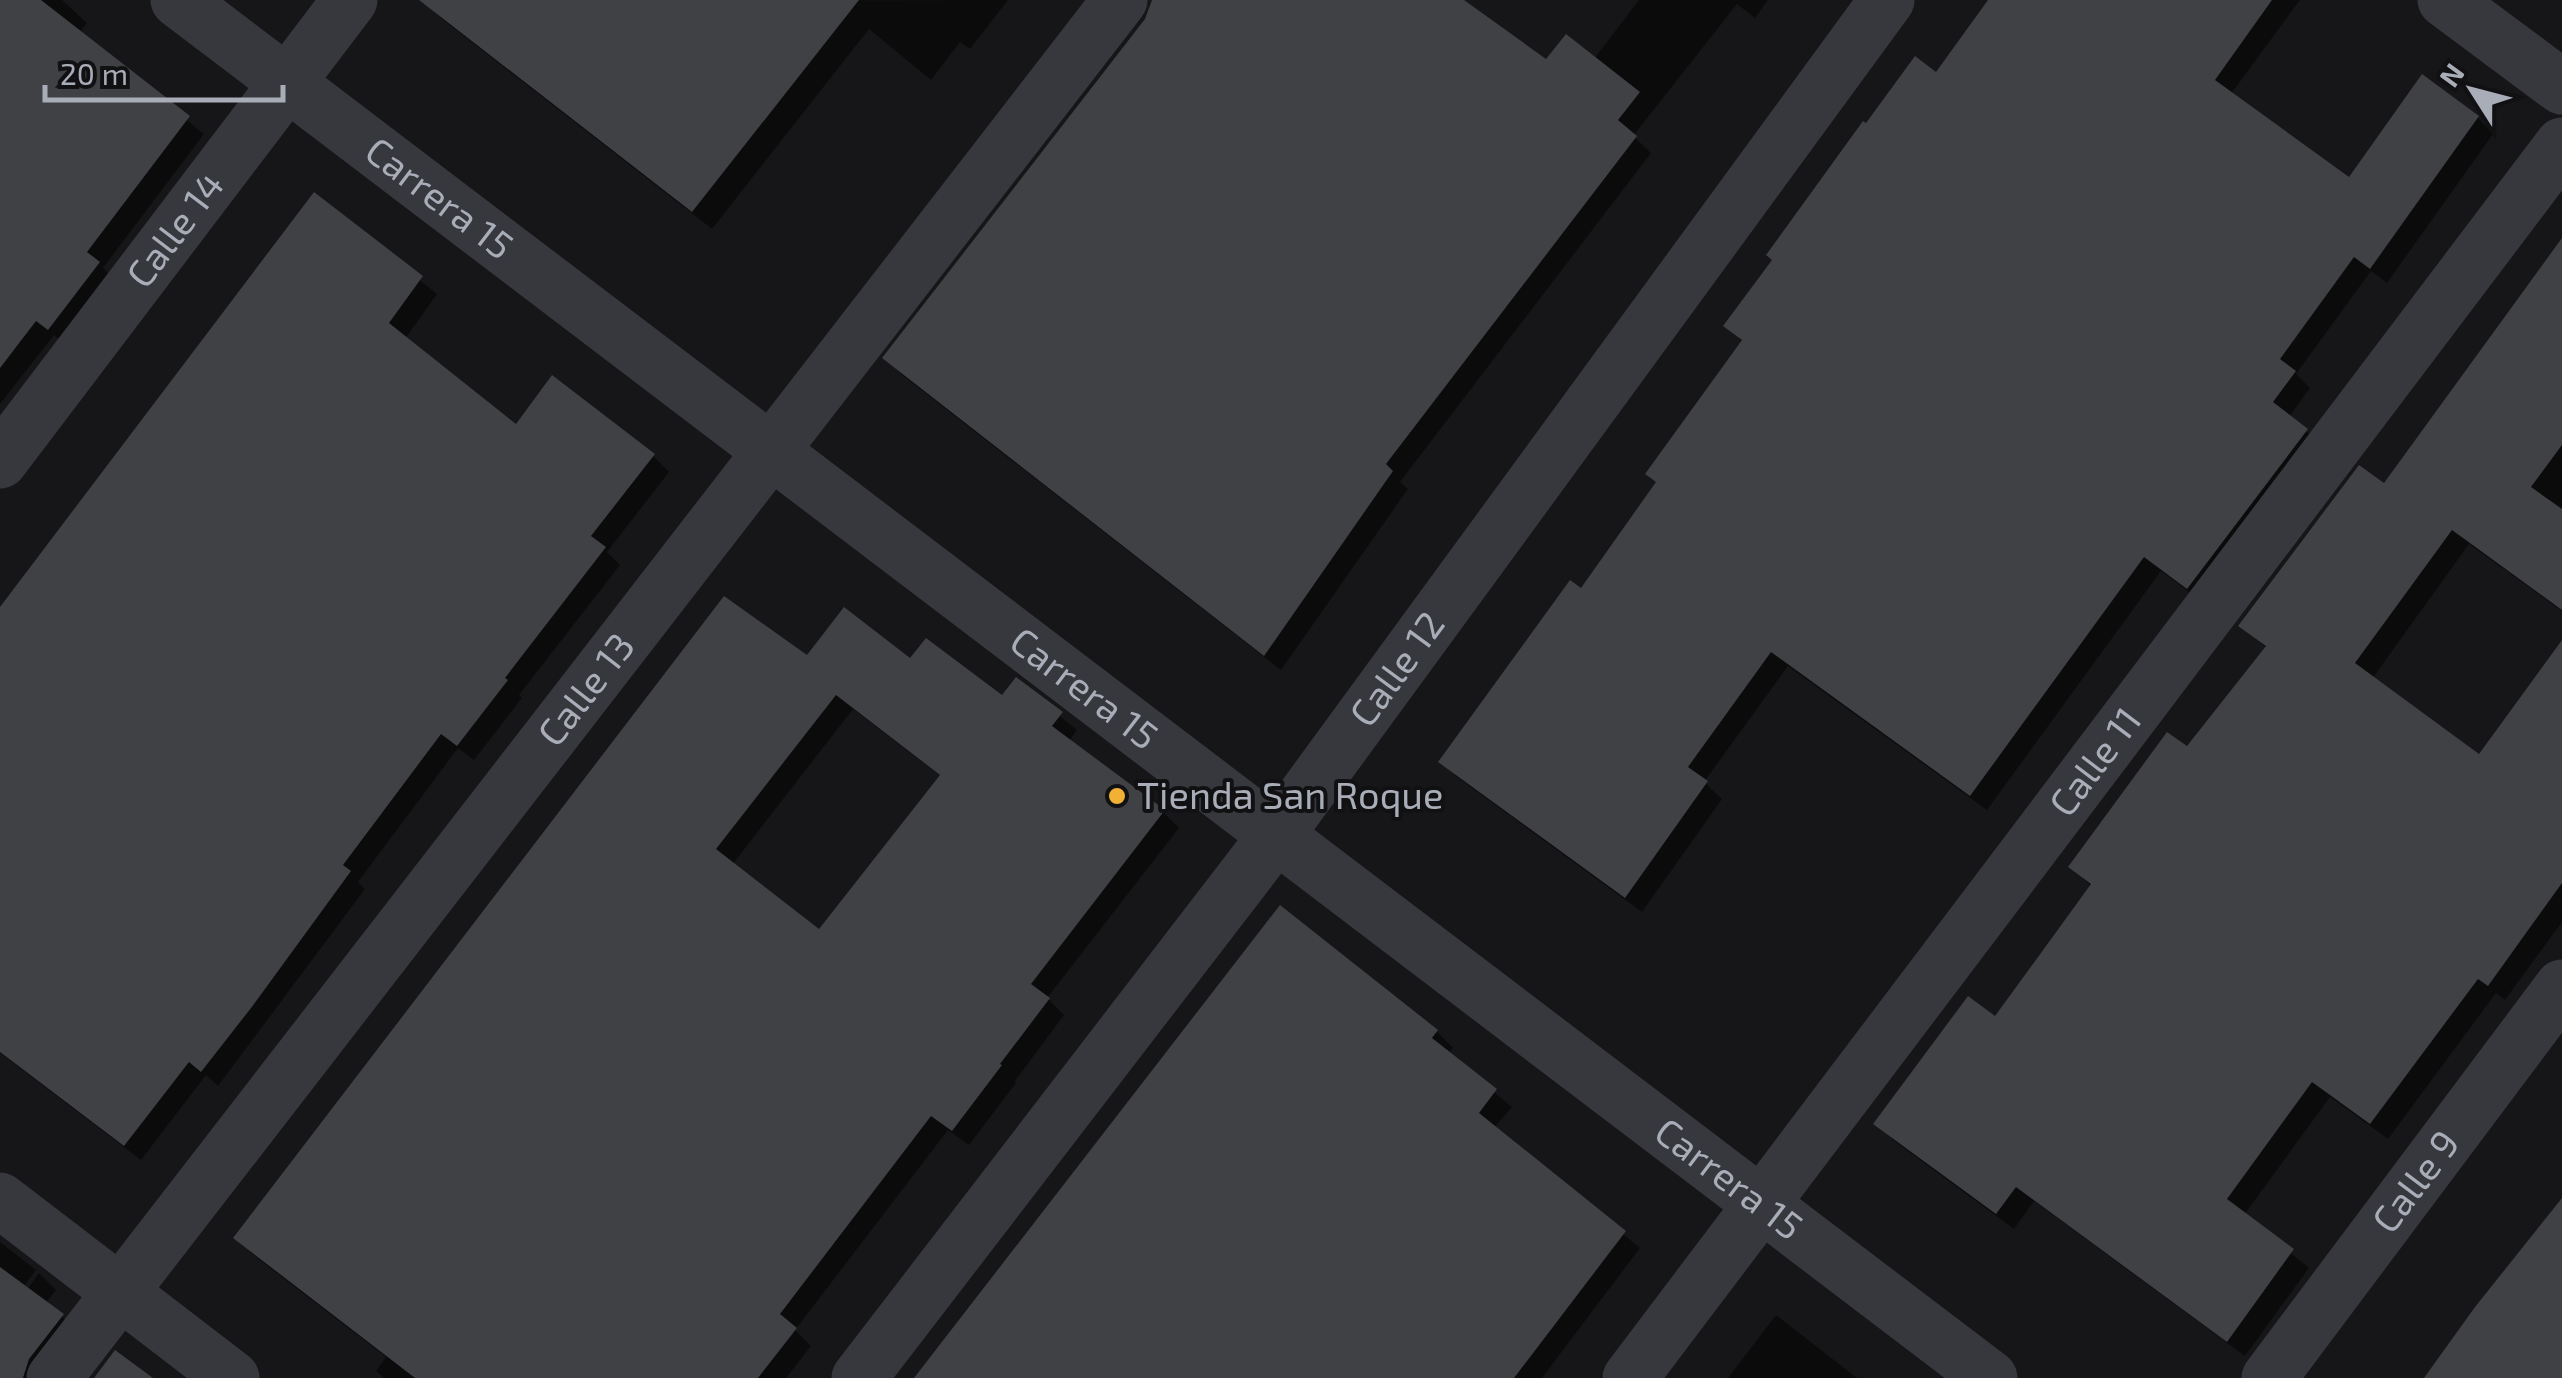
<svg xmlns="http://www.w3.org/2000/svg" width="2562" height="1378" font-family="'Exo 2',sans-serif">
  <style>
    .shadow { fill: #0007; fill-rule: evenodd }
    .building { fill: #404145; fill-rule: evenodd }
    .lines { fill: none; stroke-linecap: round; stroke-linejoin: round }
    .minor { stroke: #37383d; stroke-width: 55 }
    .poi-dot { fill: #f2b134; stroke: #111113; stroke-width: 4 }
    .labels { text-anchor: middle; stroke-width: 8; stroke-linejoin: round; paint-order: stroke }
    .street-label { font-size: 38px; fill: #a8adb8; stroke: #111113 }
    .poi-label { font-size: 38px; fill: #a8adb8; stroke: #111113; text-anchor: start }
  </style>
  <rect width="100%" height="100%" fill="#161618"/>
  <g class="shadow">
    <path d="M0 0H62L87 23 79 33 204 134 103 268 114 280 65 344 54 335 0 404Z"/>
    <path d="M1008 0 970 49 960 42 931 80 869 29 712 229 442 19 423 1Z"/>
    <path d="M1170 0H1460L1546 63 1594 59 1639 0H1768L1755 18 1737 4 1633 136 1651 153 1400 482 1408 489 1281 670 901 374 886 358Z"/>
    <path d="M1991 0H2300L2231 94 2350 181 2478 118 2493 134 2387 283 2371 271 2296 374 2310 388 2289 417 2323 446 2204 603 2161 571 1987 810 1788 666 1704 782 1722 799 1642 912 1457 777 1441 761 1582 592 1658 483 1744 343 1727 326 1867 127 1936 75Z"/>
    <path d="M315 196 437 294 405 339 516 428 653 456 669 472 607 552 620 565 519 695 522 698 474 760 458 748 358 882 365 889 218 1086 206 1075 141 1160 0 1053V610Z"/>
    <path d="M2562 244V611L2469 544 2372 679 2480 758 2562 645V922L2505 1000 2496 993 2388 1139 2330 1097 2244 1215 2309 1268 2245 1356 2034 1201 2014 1229 1893 1140 1877 1123 1996 1019 2092 887 2071 867 2188 750 2267 648 2241 625 2384 487Z"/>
    <path d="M807 659 911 661 1002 698 1016 681 1077 730 1069 741 1163 812 1179 828 1047 998 1064 1015 1015 1081 1016 1083 969 1145 948 1130 795 1330 811 1346 786 1378H384L376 1371 386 1357 252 1254 237 1238ZM853 709 942 777 820 932 732 865Z"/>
    <path d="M1281 909 1437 1032 1453 1048 1448 1054 1512 1107 1494 1128 1640 1248 1542 1378H917Z"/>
    <path d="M0 1242 36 1270 17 1295 21 1298 39 1273 56 1290 46 1303 81 1334 47 1378H0Z"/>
    <path d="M1776 1315 1857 1378H1728Z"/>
  </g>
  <g class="building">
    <path d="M0 0H41L190 116 87 252 100 262 48 330 36 321 0 368Z"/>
    <path d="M419 0H859L692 212Z"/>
    <path d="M1152 0H1464L1546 59 1566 34 1640 92 1618 120 1637 136 1386 464 1393 471 1264 656 882 358 1145 19Z"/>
    <path d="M1988 0H2272L2215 80 2349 177 2422 74 2479 116 2370 269 2354 257 2280 359 2296 371 2273 402 2308 429 2187 589 2144 557 1970 796 1771 652 1688 767 1708 781 1625 898 1438 762 1570 580 1581 588 1656 482 1645 474 1742 340 1723 326 1772 260 1766 255 1863 121 1866 123 1915 56 1936 72Z"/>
    <path d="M314 192 423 276 389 323 516 424 552 375 655 454 591 536 606 547 505 678 508 680 457 746 441 734 343 865 351 871 251 1008 201 1072 189 1062 124 1146 0 1052V607Z"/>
    <path d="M2562 238V445L2531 487 2562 509V610L2452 530 2355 663 2479 754 2562 640V883L2488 986 2478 979 2370 1124 2312 1082 2227 1199 2294 1249 2227 1342 2016 1187 1996 1214 1873 1124 1968 996 1995 1016 2091 884 2068 867 2167 732 2187 746 2266 646 2238 626 2359 465 2384 483Z"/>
    <path d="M724 596 807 655 844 607 910 658 926 638 1002 695 1016 677 1063 712 1052 726 1165 810 1031 984 1050 998 1000 1064 1002 1065 952 1131 931 1116 780 1314 797 1328 758 1378H415L233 1238ZM836 695 940 775 819 929 716 849Z"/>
    <path d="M1280 905 1438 1030 1432 1038 1497 1089 1479 1113 1626 1231 1514 1378H914Z"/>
    <path d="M2562 1198V1378H2424L2475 1307Z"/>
    <path d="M0 1267 64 1314 29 1359 23 1378H0Z"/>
    <path d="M115 1350 153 1378H94Z"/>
  </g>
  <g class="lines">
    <g class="minor">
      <path id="s1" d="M178 0 1990 1378"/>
      <path d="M2445 0 2562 87"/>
      <path id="s2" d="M0 461 350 0"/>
      <path d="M0 1200 232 1378"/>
      <path id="s3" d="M54 1378 1120 0"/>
      <path id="s4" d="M859 1378 1277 834 1887 0"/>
      <path id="s5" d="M1630 1378 2562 145"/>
      <path id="s6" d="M2269 1378 2562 987"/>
    </g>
  </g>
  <circle class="poi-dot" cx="1117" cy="796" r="10"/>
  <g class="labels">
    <g class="street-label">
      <text dy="13" stroke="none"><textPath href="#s1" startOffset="328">Carrera 15</textPath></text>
      <text dy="13" stroke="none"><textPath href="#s2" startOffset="290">Calle 14</textPath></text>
      <text dy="13" stroke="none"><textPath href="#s4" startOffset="890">Calle 12</textPath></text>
      <text dy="13" stroke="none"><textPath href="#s1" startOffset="1138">Carrera 15</textPath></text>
      <text dy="13" stroke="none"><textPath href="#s3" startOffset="870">Calle 13</textPath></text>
      <text dy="13" stroke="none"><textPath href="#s5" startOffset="772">Calle 11</textPath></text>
      <text dy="13" stroke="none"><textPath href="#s1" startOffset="1948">Carrera 15</textPath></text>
      <text dy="13" stroke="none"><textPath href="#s6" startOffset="245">Calle 9</textPath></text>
    </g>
    <g class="poi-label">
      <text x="1137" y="809">Tienda San Roque</text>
    </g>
  </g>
  <g transform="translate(2472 90) rotate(306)" stroke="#111113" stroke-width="8" paint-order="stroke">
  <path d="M0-8L18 38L0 25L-18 38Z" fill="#a8adb8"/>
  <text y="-15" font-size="28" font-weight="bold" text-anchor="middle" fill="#a8adb8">N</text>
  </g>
  <path d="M45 85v15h238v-15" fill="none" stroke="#a8adb8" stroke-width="5"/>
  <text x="60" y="85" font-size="30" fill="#a8adb8" stroke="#111113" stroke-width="8" paint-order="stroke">20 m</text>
</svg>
